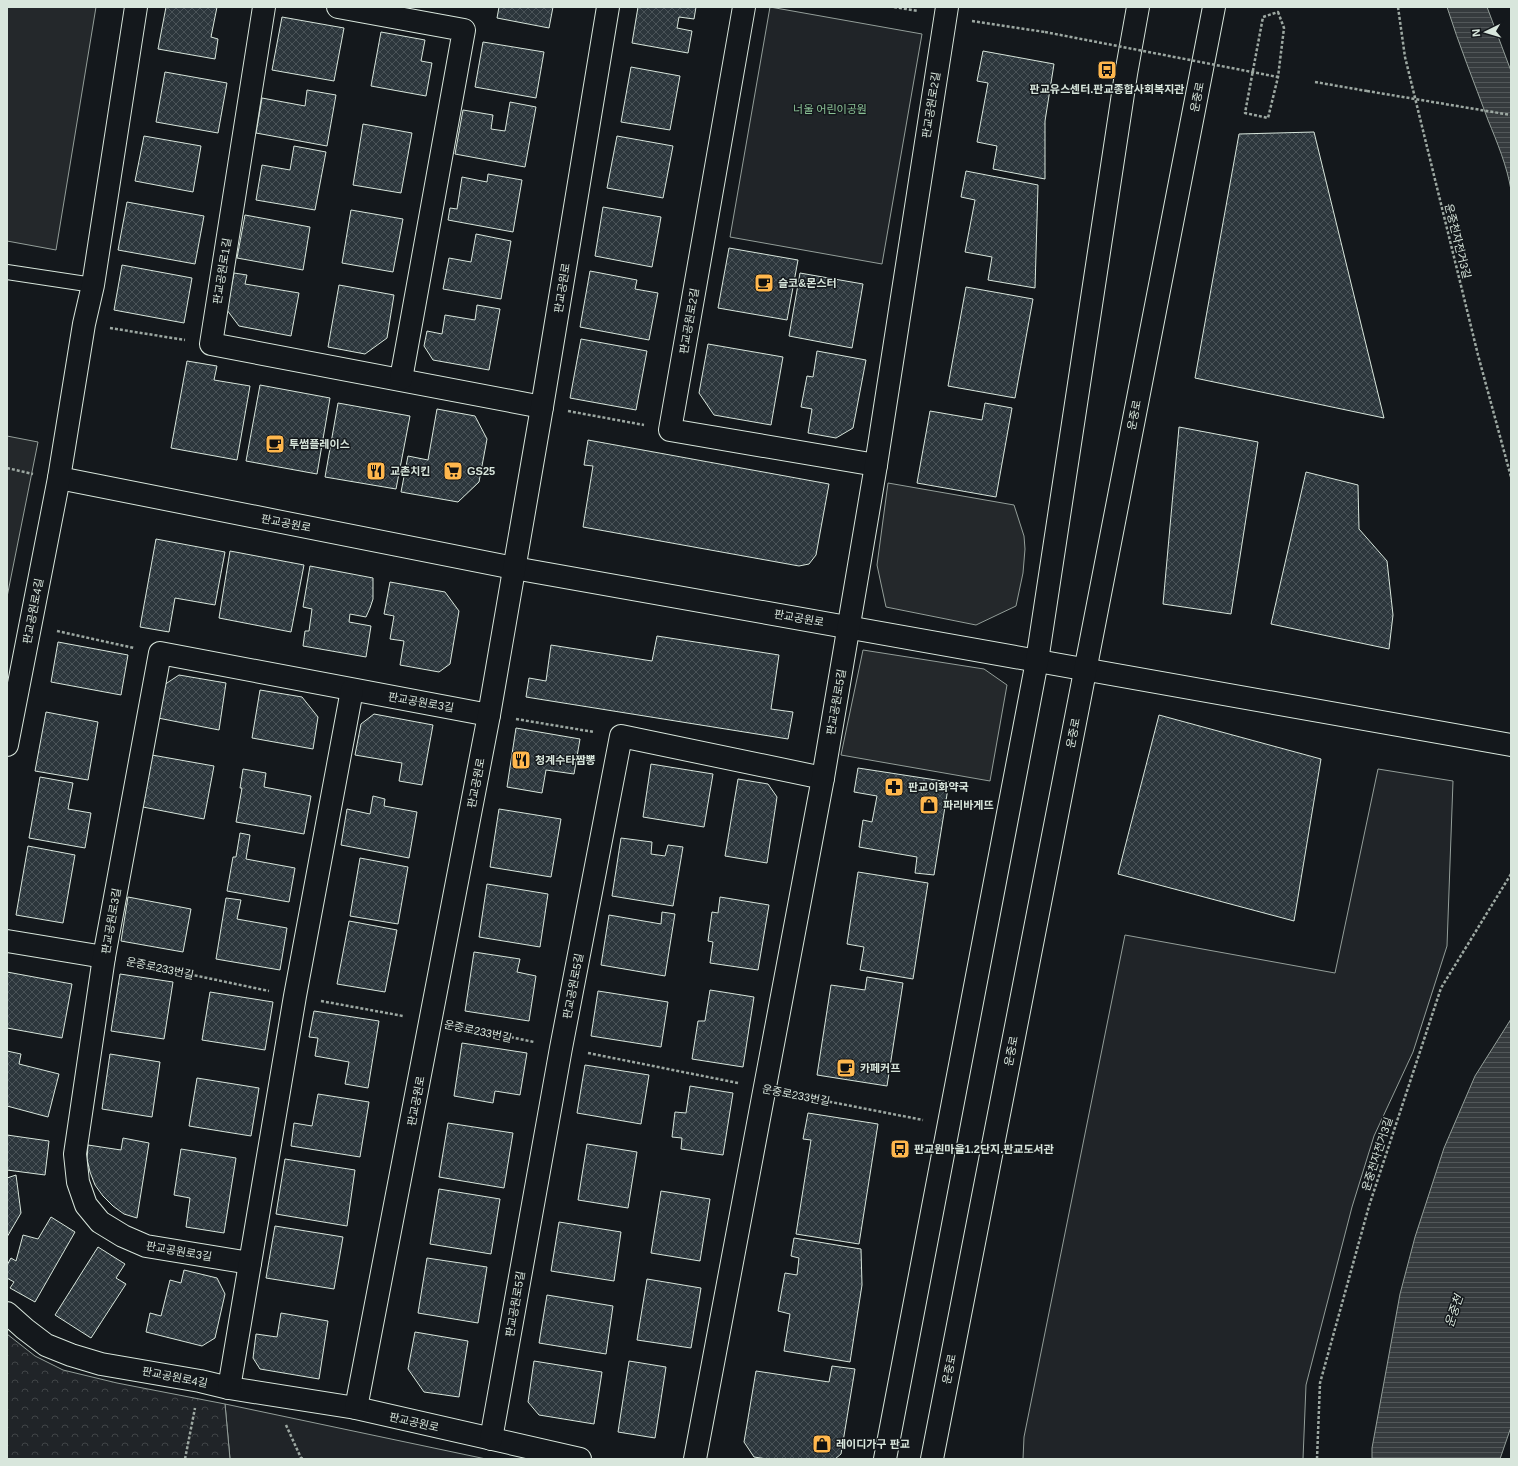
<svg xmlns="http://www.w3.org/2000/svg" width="1518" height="1466" font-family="Helvetica,'Noto Sans KR',sans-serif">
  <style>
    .green { fill: #202428; stroke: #939e99 }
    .forest { fill: url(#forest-crowns); stroke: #939e99 }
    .parking { fill: #24282b; stroke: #939e99 }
    .water { fill: url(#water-rules); stroke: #939e99 }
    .building { fill: url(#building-cross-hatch); stroke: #d8e6dc }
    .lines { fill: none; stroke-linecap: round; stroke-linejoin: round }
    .service-casing { stroke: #d8e6dc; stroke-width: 16 }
    .minor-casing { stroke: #d8e6dc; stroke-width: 24 }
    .secondary-casing { stroke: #d8e6dc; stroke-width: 24 }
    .path { stroke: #9da8a2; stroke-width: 2.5; stroke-dasharray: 3 2; stroke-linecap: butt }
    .service { stroke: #14181c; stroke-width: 14 }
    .minor { stroke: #14181c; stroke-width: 22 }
    .secondary { stroke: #14181c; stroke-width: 22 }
    .path-bridge { stroke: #9da8a2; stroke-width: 2.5; stroke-dasharray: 3 2; stroke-linecap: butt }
    .labels { text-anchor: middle; stroke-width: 3; stroke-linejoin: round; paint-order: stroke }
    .poi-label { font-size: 11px; font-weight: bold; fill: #d8e6dc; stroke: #14181c; text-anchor: start }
    .street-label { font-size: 11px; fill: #d8e6dc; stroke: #14181c }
    .park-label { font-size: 11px; fill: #8ac095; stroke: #14181c }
    .water-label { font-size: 12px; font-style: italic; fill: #d8e6dc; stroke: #14181c }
  </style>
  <defs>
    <pattern id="forest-crowns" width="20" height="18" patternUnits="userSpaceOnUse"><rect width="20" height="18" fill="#202428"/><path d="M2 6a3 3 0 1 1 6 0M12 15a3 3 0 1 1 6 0" fill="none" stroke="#404447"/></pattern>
    <pattern id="water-rules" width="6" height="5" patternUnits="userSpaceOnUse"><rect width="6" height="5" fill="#363b3e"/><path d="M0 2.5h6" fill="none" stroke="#525759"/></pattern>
    <pattern id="building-cross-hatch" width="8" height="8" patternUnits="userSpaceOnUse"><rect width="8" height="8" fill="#2c363c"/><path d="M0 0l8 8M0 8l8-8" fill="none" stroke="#4a5358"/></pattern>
  </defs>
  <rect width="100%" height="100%" fill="#14181c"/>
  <g class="green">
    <path d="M770 7 922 34 882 264 730 237Z"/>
    <path d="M1378 769 1453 781 1447 946 1413 1052 1374 1136 1352 1207 1306 1385 1303 1459H1023L1024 1437 1125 935 1335 973Z"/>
    <path d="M225 1404 486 1459H230Z"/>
  </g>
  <path class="forest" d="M7 1334 35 1356 63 1370 117 1383 225 1404 230 1459H7Z"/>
  <g class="parking">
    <path d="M7 7H96L56 250 7 241Z"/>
    <path d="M7 436 38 442 7 597Z"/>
    <path d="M888 483 1014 505 1024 536 1025 549 1023 573 1016 606 976 625 886 607 877 565Z"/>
    <path d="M863 650 984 669 1007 685 990 781 841 755Z"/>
  </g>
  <g class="water">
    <path d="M1447 7H1487L1511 71V190C1507 166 1497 142 1488 120 1474 82 1459 45 1447 7Z"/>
    <path d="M1511 1019V1427L1500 1459H1372V1448L1400 1294 1415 1237 1444 1148 1475 1076Z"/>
  </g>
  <g class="building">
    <path d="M166 7H217L211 37 218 39 215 59 158 49Z"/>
    <path d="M499 7H553L549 28 497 18Z"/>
    <path d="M638 7H696L694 19 679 17 677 28 692 31 688 53 632 43Z"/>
    <path d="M282 17 344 28 334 81 272 70Z"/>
    <path d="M381 32 425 40 421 61 432 63 426 96 371 86Z"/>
    <path d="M483 42 544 52 536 98 475 87Z"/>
    <path d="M983 51 1054 64 1045 121V179L993 169 997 146 977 142 988 83 977 81Z"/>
    <path d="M631 67 680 76 670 130 621 122Z"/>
    <path d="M165 72 227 83 218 133 156 122Z"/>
    <path d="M307 90 336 95 327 146 256 133 262 98 305 106Z"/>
    <path d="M510 102 536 107 525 167 455 154 463 110 493 115 491 129 505 131Z"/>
    <path d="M363 124 412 133 401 193 353 185Z"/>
    <path d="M1314 132 1384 418 1195 378 1239 134Z"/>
    <path d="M144 136 201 146 193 192 135 181Z"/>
    <path d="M617 136 673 146 663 198 607 188Z"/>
    <path d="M294 146 326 152 315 210 256 200 262 165 290 170Z"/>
    <path d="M966 171 1038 185 1035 288 988 280 992 257 965 252 975 200 961 197Z"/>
    <path d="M488 174 522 180 513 232 448 220 450 208 457 209 462 177 487 182Z"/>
    <path d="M127 202 204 216 195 264 118 250Z"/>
    <path d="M603 207 661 217 652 267 595 256Z"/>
    <path d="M351 210 403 219 393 272 342 263Z"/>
    <path d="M245 215 310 227 303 270 237 258Z"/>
    <path d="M476 234 511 241 501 299 443 289 449 258 471 262Z"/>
    <path d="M729 248 798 260 787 320 718 308Z"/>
    <path d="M122 265 192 278 184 323 114 310Z"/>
    <path d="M590 271 637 280 635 289 658 293 649 340 580 327Z"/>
    <path d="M234 273 247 275 245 284 299 293 291 336 239 326 227 310Z"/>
    <path d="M800 273 863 284 852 348 789 336Z"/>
    <path d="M339 285 394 295 387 338 365 354 328 347Z"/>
    <path d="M966 287 1033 299 1015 398 948 386Z"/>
    <path d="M477 305 500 309 489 370 433 360 424 346 427 331 442 334 445 315 475 320Z"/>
    <path d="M581 339 647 351 636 410 570 398Z"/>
    <path d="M708 344 783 357 771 425 714 415 699 393Z"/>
    <path d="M817 351 866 360 853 428 836 438 808 433 812 409 801 407 807 376 813 377Z"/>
    <path d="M187 361 217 366 214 380 250 386 237 460 171 448Z"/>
    <path d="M260 385 330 398 317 474 246 461Z"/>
    <path d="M338 403 410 416 396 489 325 477Z"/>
    <path d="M985 403 1012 408 996 497 917 483 930 411 982 420Z"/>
    <path d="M437 409 475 416 487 439 479 482 458 502 401 492 408 456 428 460Z"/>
    <path d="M1179 427 1258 442 1231 614 1163 604Z"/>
    <path d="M588 440 829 484 816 555 809 564 799 566 583 527 593 466 584 465Z"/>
    <path d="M1306 472 1358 485 1359 529 1387 561 1393 615 1389 649 1271 624Z"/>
    <path d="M156 539 225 552 215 605 175 598 169 632 140 627Z"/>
    <path d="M230 551 304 565 291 632 219 618Z"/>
    <path d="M310 566 373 578V599L370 608 366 617 350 614 349 622 371 626 366 657 303 646 305 631H309L312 609 303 607Z"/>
    <path d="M390 582 445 592 459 611 450 664 439 672 400 665 404 641 390 639 394 616 384 614Z"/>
    <path d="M657 636 779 655 771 709 793 712 788 739 526 697 529 678 546 681 551 645 652 661Z"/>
    <path d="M58 642 128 655 121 695 51 682Z"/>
    <path d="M179 675 226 683 219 730 158 718 164 685Z"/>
    <path d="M260 690 302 697 318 717 313 749 252 738Z"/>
    <path d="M46 712 98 722 88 780 35 771Z"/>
    <path d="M374 714 433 725 422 785 399 781 402 763 355 755 361 724Z"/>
    <path d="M1159 715 1321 759 1294 921 1118 874Z"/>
    <path d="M516 728 580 739 574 774 546 770 542 793 507 787Z"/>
    <path d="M152 755 214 766 204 819 143 807Z"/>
    <path d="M651 764 713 774 704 827 643 817Z"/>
    <path d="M858 768 949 782 934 875 915 873 917 857 859 847 863 820 872 822 877 796 854 792Z"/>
    <path d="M243 769 266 773 264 787 311 796 304 834 236 822 242 788H240Z"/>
    <path d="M40 777 73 783 68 809 91 813 85 848 29 838Z"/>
    <path d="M738 779 768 784 777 797 767 863 725 856Z"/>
    <path d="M373 796 385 799 384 806 417 812 409 858 341 845 347 809 370 814Z"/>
    <path d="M499 809 561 819 551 877 490 867Z"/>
    <path d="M240 833 250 835 246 859 295 868 289 902 227 891 233 857H236Z"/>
    <path d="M621 838 652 842 651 854 665 856 668 845 683 847 673 906 612 896Z"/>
    <path d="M28 846 75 855 63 923 16 915Z"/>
    <path d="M360 858 408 867 398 924 350 916Z"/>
    <path d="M858 872 928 883 913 979 860 970 864 947 847 944Z"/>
    <path d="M487 884 548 894 540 947 479 937Z"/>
    <path d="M128 897 191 909 183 952 121 941Z"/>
    <path d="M720 897 769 905 758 970 710 963 713 942 708 941 712 912 718 913Z"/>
    <path d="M226 898 241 900 237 919 287 928 280 970 216 959Z"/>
    <path d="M662 912 675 914 665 976 601 965 609 915 661 924Z"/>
    <path d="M349 921 397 930 385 992 337 984Z"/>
    <path d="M474 952 520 959 517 972 536 976 529 1021 465 1011Z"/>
    <path d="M7 972 72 984 62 1038 7 1028Z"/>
    <path d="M120 974 173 982 164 1039 111 1031Z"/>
    <path d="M867 977 903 983 887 1086 817 1075 831 985 865 990Z"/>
    <path d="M710 990 754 997 743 1067 692 1059 698 1021H705Z"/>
    <path d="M598 991 668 1002 661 1047 591 1036Z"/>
    <path d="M210 992 273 1002 265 1050 202 1040Z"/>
    <path d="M314 1011 379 1021 368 1088 345 1084 349 1062 315 1056 318 1038 309 1037Z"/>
    <path d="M462 1043 527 1053 520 1095 495 1091 493 1103 454 1096Z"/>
    <path d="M7 1051 21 1054 19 1064 59 1074 48 1117 7 1106Z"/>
    <path d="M110 1054 160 1062 152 1117 102 1109Z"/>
    <path d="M585 1065 649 1075 641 1124 577 1113Z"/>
    <path d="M197 1078 259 1088 251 1136 189 1126Z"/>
    <path d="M690 1086 733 1093 723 1155 681 1149 682 1138 672 1137 675 1112 686 1113Z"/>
    <path d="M318 1094 369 1102 360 1157 291 1146 294 1123 312 1126Z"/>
    <path d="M808 1113 878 1124 859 1244 796 1234 811 1140 803 1139Z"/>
    <path d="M448 1123 513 1133 504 1188 439 1177Z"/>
    <path d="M7 1135 49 1141 45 1175 7 1170Z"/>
    <path d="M123 1138 149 1143 137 1218 124 1214 113 1206 103 1196 95 1185 90 1172 87 1159 88 1145 121 1150Z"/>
    <path d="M587 1144 637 1152 628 1208 578 1200Z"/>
    <path d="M181 1149 236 1158 224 1233 186 1227 190 1198 174 1195Z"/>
    <path d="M285 1159 355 1170 347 1226 276 1214Z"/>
    <path d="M16 1175 21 1213 7 1237V1178Z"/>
    <path d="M439 1189 500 1199 491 1254 430 1244Z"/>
    <path d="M661 1191 710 1199 700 1261 651 1253Z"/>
    <path d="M51 1217 75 1232 35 1302 10 1288 14 1282 7 1278V1265L11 1258 16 1261 23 1235 38 1239Z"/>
    <path d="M559 1222 621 1232 614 1281 551 1271Z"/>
    <path d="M275 1226 343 1237 334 1289 266 1278Z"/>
    <path d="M794 1238 861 1249 862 1285 850 1362 784 1351 790 1314 778 1311 785 1273 797 1275 799 1258 791 1256Z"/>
    <path d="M98 1247 125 1264 116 1278 126 1284 91 1338 55 1315Z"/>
    <path d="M427 1258 487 1267 478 1323 418 1313Z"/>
    <path d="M184 1270 217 1278 225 1294 215 1338 202 1346 146 1332 150 1313 161 1316 170 1280 181 1283Z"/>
    <path d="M647 1279 701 1288 691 1348 637 1340Z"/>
    <path d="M547 1295 613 1306 606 1354 539 1343Z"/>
    <path d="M281 1313 328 1321 319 1379 260 1369 253 1358 256 1334 277 1337Z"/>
    <path d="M415 1332 468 1341 459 1397 424 1392 408 1369Z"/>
    <path d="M534 1361 602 1372 594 1424 539 1415 528 1402Z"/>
    <path d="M629 1361 666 1367 655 1438 618 1432Z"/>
    <path d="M832 1366 855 1369 841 1454 835 1459H767L754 1457 744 1442 756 1371 829 1382Z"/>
  </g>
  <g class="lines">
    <defs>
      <path id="service" d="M7 272 93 285"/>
      <g id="minor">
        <path d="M264 7 211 344 542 407"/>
        <path d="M338 7 464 30 401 379"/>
        <path d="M744 7 670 430 876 465"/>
        <path d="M59 478 514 568 1511 745"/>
        <path d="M7 745 59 478 84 324 93 285 136 7"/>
        <path d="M7 941 104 957"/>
        <path d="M250 1263 146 1246 123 1236 100 1222 86 1205 78 1182 75 1154 104 957 160 653 489 715"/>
        <path d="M7 1313 25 1329 46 1345 71 1355 101 1364 200 1381 229 1388 356 1408 580 1459"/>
        <path d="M229 1388 295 996 352 690"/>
        <path d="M356 1408 489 715 542 407 608 7"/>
        <path d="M491 1439 561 1048 621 736 823 778"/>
        <path d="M695 1459 823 778 876 465 947 7"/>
      </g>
      <g id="secondary">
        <path d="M885 1459 1037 661 1126 74 1138 7"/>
        <path d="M932 1459 1214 7"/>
      </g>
    </defs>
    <use href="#service" class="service-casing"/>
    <use href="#minor" class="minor-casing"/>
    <use href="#secondary" class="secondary-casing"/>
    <g class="path">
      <path d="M894 7 918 11"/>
      <path d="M1398 7 1405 57 1478 355 1511 477"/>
      <path d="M1278 12 1284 28 1278 77 1268 118 1245 113 1263 17Z"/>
      <path d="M972 21 1045 32"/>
      <path d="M1315 82 1367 91"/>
      <path d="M110 328 185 340"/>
      <path d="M568 411 644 425"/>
      <path d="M7 468 33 474"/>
      <path d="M57 631 134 648"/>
      <path d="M516 719 594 732"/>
      <path d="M131 962 269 991"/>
      <path d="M321 1001 403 1016"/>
      <path d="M457 1026 534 1042"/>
      <path d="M588 1053 738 1083"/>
      <path d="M790 1094 923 1120"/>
      <path d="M286 1425 301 1458 304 1459"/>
      <path d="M185 1459 195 1408"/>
      <path d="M1317 1459 1320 1383 1369 1206 1441 988 1511 874"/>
    </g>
    <use href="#service" class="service"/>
    <use href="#minor" class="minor"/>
    <use href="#secondary" class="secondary"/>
    <g class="path-bridge">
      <path d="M1045 32 1278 77"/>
      <path d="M1367 91 1511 115"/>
    </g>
  </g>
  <defs>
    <symbol id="bus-square" viewBox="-11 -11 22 22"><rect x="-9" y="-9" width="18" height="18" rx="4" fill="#ffb74d" stroke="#14181c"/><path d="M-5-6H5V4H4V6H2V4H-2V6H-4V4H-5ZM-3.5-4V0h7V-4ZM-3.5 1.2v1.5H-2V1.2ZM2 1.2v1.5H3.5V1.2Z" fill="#111"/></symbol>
    <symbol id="cafe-square" viewBox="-11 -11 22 22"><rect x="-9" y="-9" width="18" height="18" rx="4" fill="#ffb74d" stroke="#14181c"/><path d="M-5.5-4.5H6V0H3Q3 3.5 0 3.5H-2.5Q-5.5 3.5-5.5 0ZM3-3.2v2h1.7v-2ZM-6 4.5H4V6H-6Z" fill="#111"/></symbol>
    <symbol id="restaurant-square" viewBox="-11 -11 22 22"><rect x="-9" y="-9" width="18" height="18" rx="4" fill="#ffb74d" stroke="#14181c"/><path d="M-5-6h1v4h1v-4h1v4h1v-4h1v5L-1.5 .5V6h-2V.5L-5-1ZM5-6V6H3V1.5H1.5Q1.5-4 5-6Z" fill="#111"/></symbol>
    <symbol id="supermarket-square" viewBox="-11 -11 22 22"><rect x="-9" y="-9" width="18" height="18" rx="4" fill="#ffb74d" stroke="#14181c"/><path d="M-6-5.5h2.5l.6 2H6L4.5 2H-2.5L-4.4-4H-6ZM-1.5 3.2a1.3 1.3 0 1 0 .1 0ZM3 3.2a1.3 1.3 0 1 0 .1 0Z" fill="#111"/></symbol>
    <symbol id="pharmacy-square" viewBox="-11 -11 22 22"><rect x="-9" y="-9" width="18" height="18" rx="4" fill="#ffb74d" stroke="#14181c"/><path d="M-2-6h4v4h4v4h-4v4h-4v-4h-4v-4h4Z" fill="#111"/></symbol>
    <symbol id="shop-square" viewBox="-11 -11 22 22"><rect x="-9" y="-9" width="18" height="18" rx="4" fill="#ffb74d" stroke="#14181c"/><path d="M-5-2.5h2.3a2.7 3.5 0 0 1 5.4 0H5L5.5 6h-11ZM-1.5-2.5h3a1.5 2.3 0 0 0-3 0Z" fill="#111"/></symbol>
  </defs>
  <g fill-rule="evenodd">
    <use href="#bus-square" x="1096" y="59" width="22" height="22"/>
    <use href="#cafe-square" x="753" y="272" width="22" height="22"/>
    <use href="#cafe-square" x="264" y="433" width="22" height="22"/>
    <use href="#restaurant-square" x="365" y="460" width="22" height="22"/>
    <use href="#supermarket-square" x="442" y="460" width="22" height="22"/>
    <use href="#restaurant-square" x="510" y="749" width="22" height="22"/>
    <use href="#pharmacy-square" x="883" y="776" width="22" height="22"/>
    <use href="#shop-square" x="918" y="794" width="22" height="22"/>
    <use href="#cafe-square" x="835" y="1057" width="22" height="22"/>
    <use href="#bus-square" x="889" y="1138" width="22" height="22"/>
    <use href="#shop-square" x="811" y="1433" width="22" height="22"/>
  </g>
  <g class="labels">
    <g class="poi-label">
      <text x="1107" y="93" text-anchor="middle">판교유스센터.판교종합사회복지관</text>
      <text x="778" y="287">슬코&amp;몬스터</text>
      <text x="289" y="448">투썸플레이스</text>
      <text x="390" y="475">교촌치킨</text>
      <text x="467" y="475">GS25</text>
      <text x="535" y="764">청계수타짬뽕</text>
      <text x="908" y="791">판교이화약국</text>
      <text x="943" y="809">파리바게뜨</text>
      <text x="860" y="1072">카페커프</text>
      <text x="914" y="1153">판교원마을1.2단지.판교도서관</text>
      <text x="836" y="1448">레이디가구 판교</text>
    </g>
    <g class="street-label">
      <text transform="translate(1197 97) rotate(-79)" y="4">운중로</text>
      <text transform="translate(931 105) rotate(-81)" y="4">판교공원로2길</text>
      <text transform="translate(1458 241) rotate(76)" y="4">운중천자전거3길</text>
      <text transform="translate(222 271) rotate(-81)" y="4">판교공원로1길</text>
      <text transform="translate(562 288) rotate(-81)" y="4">판교공원로</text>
      <text transform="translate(689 321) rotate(-80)" y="4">판교공원로2길</text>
      <text transform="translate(1134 415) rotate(-79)" y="4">운중로</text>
      <text transform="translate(286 523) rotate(11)" y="4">판교공원로</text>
      <text transform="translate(33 611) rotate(-79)" y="4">판교공원로4길</text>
      <text transform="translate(799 618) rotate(10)" y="4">판교공원로</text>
      <text transform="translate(421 702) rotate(10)" y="4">판교공원로3길</text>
      <text transform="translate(836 702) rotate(-80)" y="4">판교공원로5길</text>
      <text transform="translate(1073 733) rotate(-79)" y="4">운중로</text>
      <text transform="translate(476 783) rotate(-79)" y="4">판교공원로</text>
      <text transform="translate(111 921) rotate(-80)" y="4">판교공원로3길</text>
      <text transform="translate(160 968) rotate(12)" y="4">운중로233번길</text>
      <text transform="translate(573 986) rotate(-79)" y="4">판교공원로5길</text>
      <text transform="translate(478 1031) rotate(12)" y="4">운중로233번길</text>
      <text transform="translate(1011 1051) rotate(-79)" y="4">운중로</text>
      <text transform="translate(796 1095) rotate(11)" y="4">운중로233번길</text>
      <text transform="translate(416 1101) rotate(-79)" y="4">판교공원로</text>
      <text transform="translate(1377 1154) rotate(-72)" y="4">운중천자전거3길</text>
      <text transform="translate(179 1251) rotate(10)" y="4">판교공원로3길</text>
      <text transform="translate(515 1304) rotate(-80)" y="4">판교공원로5길</text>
      <text transform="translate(949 1369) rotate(-79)" y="4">운중로</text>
      <text transform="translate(175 1377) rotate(11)" y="4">판교공원로4길</text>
      <text transform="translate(414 1422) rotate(13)" y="4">판교공원로</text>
    </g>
    <g class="park-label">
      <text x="830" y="113">너울 어린이공원</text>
    </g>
    <g class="water-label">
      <text transform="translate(1454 1311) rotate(-71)" y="4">운중천</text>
    </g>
  </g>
  <rect width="1518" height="1466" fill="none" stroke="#d8e6dc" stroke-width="16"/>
  <g transform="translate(1486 32) rotate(265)" stroke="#14181c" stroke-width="3" paint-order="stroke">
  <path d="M0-3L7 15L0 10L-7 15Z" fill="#d8e6dc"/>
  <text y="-6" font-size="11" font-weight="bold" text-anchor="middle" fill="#d8e6dc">N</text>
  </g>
</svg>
